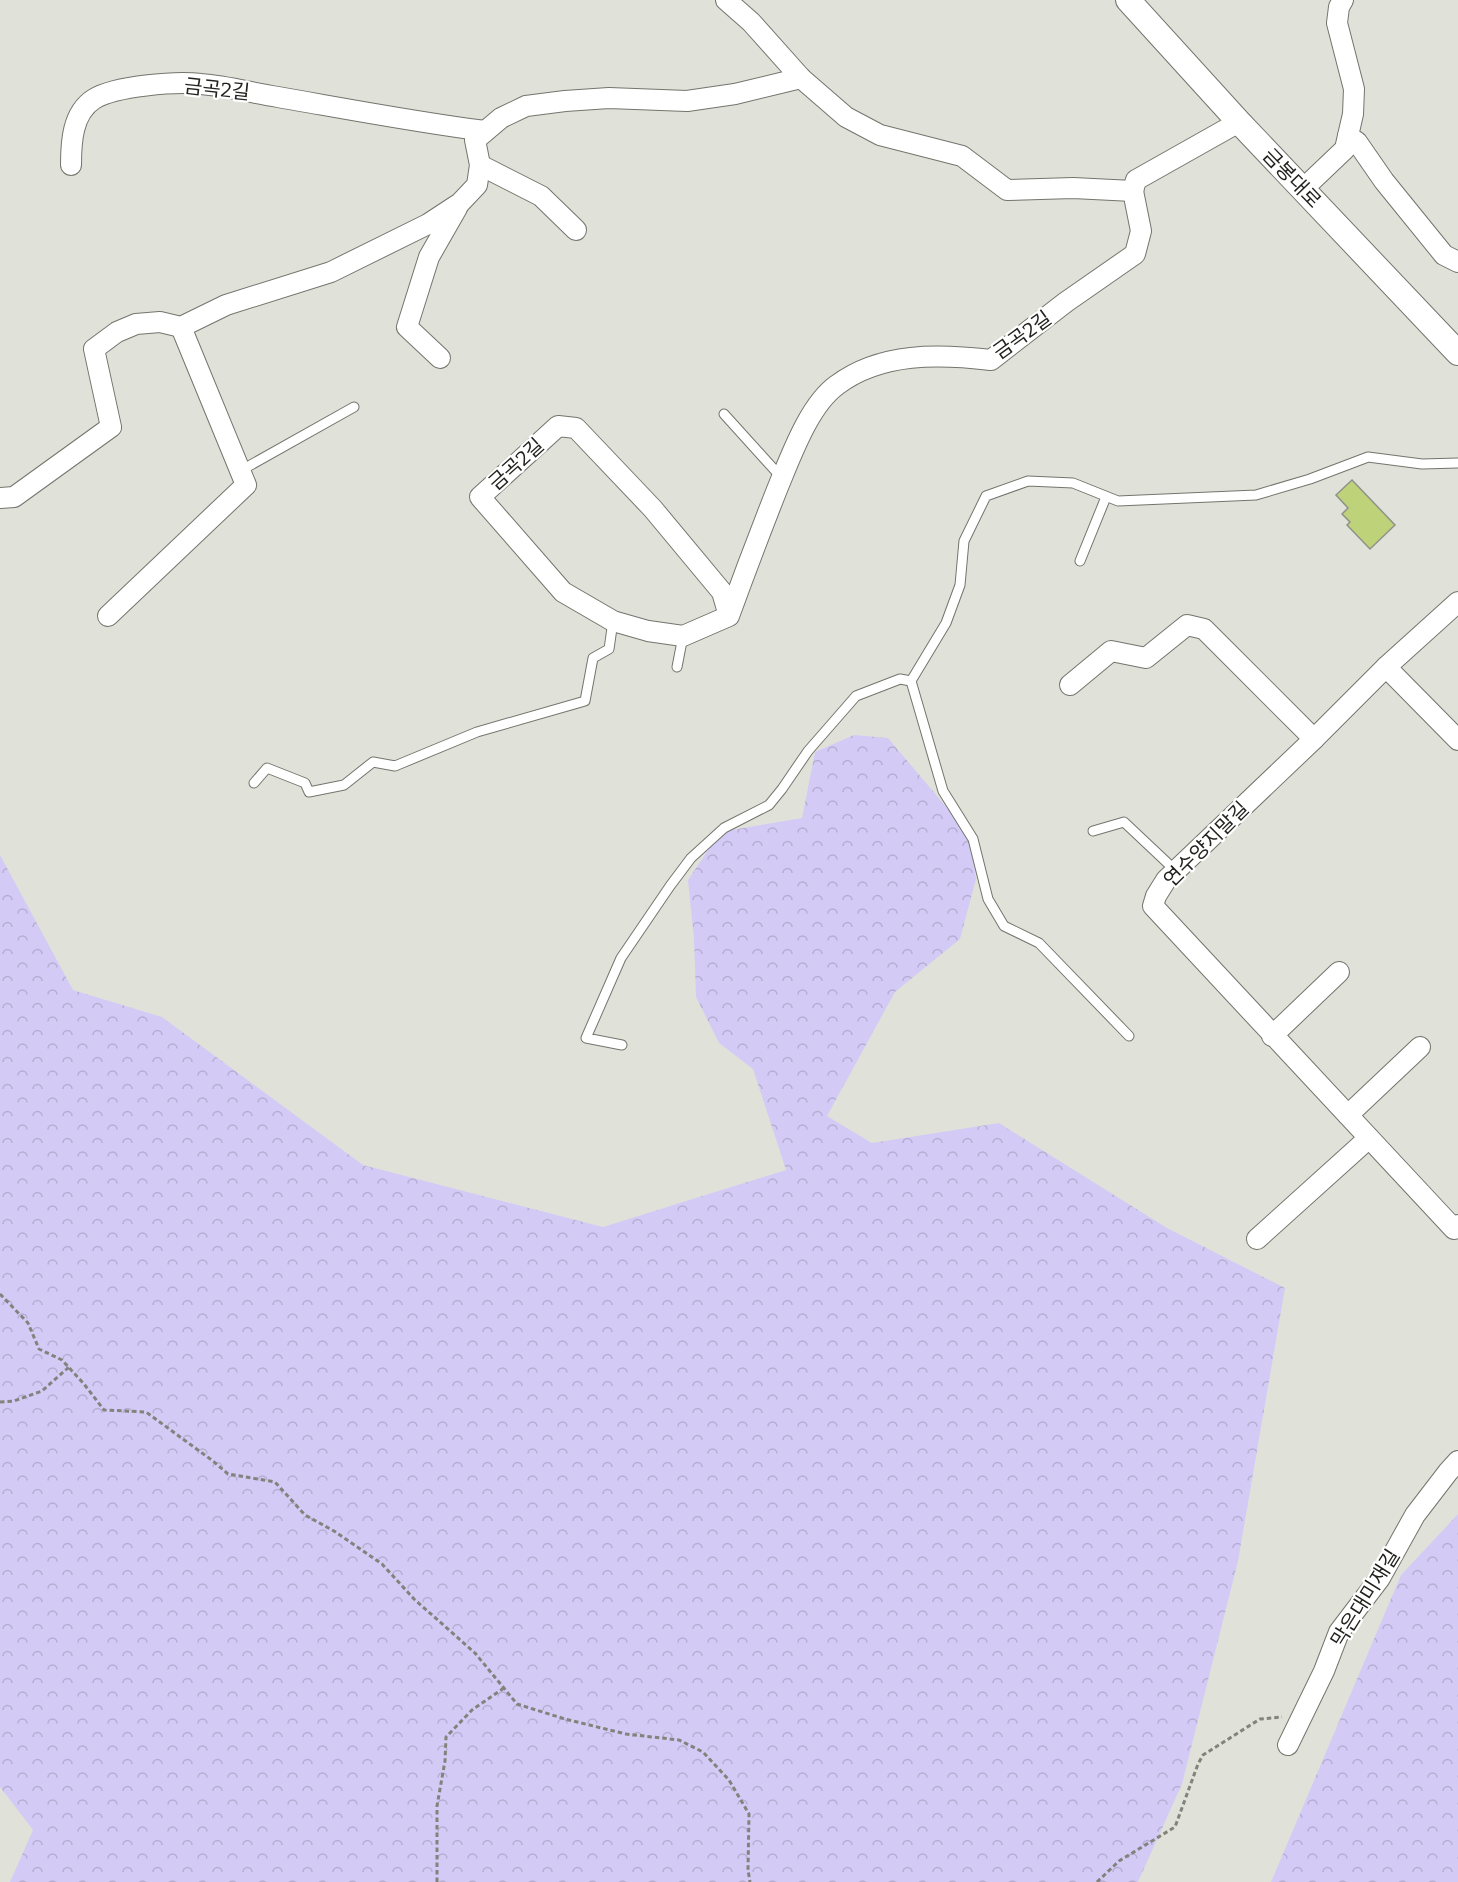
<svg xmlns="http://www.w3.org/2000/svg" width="1458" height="1882" font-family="Bitter,'Noto Sans KR',serif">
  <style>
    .forest { fill: url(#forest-crowns) }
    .building { fill: #bed379; stroke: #909289; stroke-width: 1.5 }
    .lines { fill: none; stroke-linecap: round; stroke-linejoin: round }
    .service-casing { stroke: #73756d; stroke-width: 11 }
    .minor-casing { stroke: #73756d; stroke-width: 22 }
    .tertiary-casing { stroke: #73756d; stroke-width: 26 }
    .path { stroke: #81837c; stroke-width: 3; stroke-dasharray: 4.5 3; stroke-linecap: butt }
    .service { stroke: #fff; stroke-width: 9 }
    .minor { stroke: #fff; stroke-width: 20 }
    .tertiary { stroke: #fff; stroke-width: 24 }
    .labels { text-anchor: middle; stroke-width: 4.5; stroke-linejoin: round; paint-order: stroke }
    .street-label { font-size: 20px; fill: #22231f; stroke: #fff }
  </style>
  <defs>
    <pattern id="forest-crowns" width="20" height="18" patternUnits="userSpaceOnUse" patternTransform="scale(1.5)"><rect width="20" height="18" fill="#d3cbf6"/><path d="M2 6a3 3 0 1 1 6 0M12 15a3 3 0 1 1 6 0" fill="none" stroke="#b5aed2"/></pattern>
  </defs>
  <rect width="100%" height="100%" fill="#e0e2d9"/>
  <g class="forest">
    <path d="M854 735 888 738 970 835 976 879 960 939 895 992 827 1116 872 1143 999 1123 1167 1228 1285 1288 1238 1561 1182 1784 1138 1882H10L33 1830 0 1787V855L73 990 162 1017 363 1165 603 1227 786 1170 753 1069 719 1043 696 997 694 939 688 880 720 832 802 818 815 752Z"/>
    <path d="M1458 1514V1882H1271L1401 1575Z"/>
  </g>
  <path class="building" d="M1352 480 1395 525 1370 549 1347 525 1350 522 1342 514 1348 508 1336 495Z"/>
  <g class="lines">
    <defs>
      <g id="service">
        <path d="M724 414 781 477"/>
        <path d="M240 471 354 407"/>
        <path d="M1080 561 1106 497"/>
        <path d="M677 667 683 636"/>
        <path d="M911 681 943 791 973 839 988 899 1004 926 1039 943 1129 1036"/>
        <path d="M254 783 267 768 305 783 309 792 344 785 373 762 395 766 477 732 585 701 593 658 609 649 613 621"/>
        <path d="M1093 831 1124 822 1176 871"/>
        <path d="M622 1045 586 1038 621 958 670 886 691 858 724 828 769 805 782 789 808 751 856 696 900 679 911 681 946 623 960 585 964 541 986 496 1028 481 1073 483 1118 501 1256 495 1310 479 1368 457 1422 464 1458 463"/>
      </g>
      <g id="minor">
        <path d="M726 0 751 22 801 78 846 117 880 135 962 156 1007 190 1073 188 1133 191 1136 180 1239 122"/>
        <path d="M1348 136 1357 142 1384 181 1444 255 1458 262"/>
        <path d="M71 165C71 143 72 113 94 99 115 86 176 81 201 84 227 86 252 93 278 97 347 109 415 122 485 131"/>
        <path d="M480 165 541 196 576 230"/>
        <path d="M1303 189 1345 149 1353 114 1354 89 1337 23 1339 7 1343 0"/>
        <path d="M440 358 407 327 429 257 457 208"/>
        <path d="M0 498 14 497 111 427 94 349 117 332 136 324 160 322 181 327 226 305 331 272 428 224 460 203 477 185 480 165 475 140 501 118 526 106 565 101 609 98 687 101 735 94 801 78"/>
        <path d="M1458 602 1386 667 1314 739 1166 880 1156 896 1153 906 1454 1229 1458 1225"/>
        <path d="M108 616 246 485 181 327"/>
        <path d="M729 616 722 592 653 509 576 428 558 426 480 497 563 592 613 621 648 631 683 636 729 616C745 572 761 530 778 487 791 456 809 405 837 385 881 352 939 354 991 360L1066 302 1135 254 1141 231 1133 191"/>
        <path d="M1386 667 1458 740"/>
        <path d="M1070 685 1111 651 1146 658 1187 625 1204 629 1314 739"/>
        <path d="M1272 1036 1339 972"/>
        <path d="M1348 1115 1420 1047"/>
        <path d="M1257 1239 1369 1138"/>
        <path d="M1288 1745 1324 1671 1339 1632 1380 1578 1415 1515 1448 1472 1458 1461"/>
      </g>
      <path id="tertiary" d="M1128 0 1239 122 1458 353"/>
    </defs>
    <use href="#service" class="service-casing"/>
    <use href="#minor" class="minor-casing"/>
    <use href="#tertiary" class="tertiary-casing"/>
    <g class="path">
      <path d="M0 1294 28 1323 39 1349 62 1360 84 1384 104 1410 146 1412 213 1461 228 1474 275 1482 305 1515 334 1531 382 1564 414 1599 475 1653 517 1704 565 1719 626 1734 679 1740 703 1752 729 1780 749 1814 748 1870 750 1882"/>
      <path d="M0 1402 14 1401 42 1391 69 1367"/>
      <path d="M437 1882V1806L445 1761 446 1737 472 1710 504 1688"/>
      <path d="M1097 1882 1119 1861 1175 1827 1198 1764 1203 1755 1260 1719 1282 1717"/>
    </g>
    <use href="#service" class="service"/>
    <use href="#minor" class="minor"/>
    <use href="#tertiary" class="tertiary"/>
  </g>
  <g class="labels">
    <g class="street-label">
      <text transform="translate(217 89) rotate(6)" y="7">금곡2길</text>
      <text transform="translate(1292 178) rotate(46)" y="7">금봉대로</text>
      <text transform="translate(1022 335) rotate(-36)" y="7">금곡2길</text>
      <text transform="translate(516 464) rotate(-42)" y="7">금곡2길</text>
      <text transform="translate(1206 844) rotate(-45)" y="7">연수양지말길</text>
      <text transform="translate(1365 1598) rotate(-58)" y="7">막은대미재길</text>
    </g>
  </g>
</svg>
